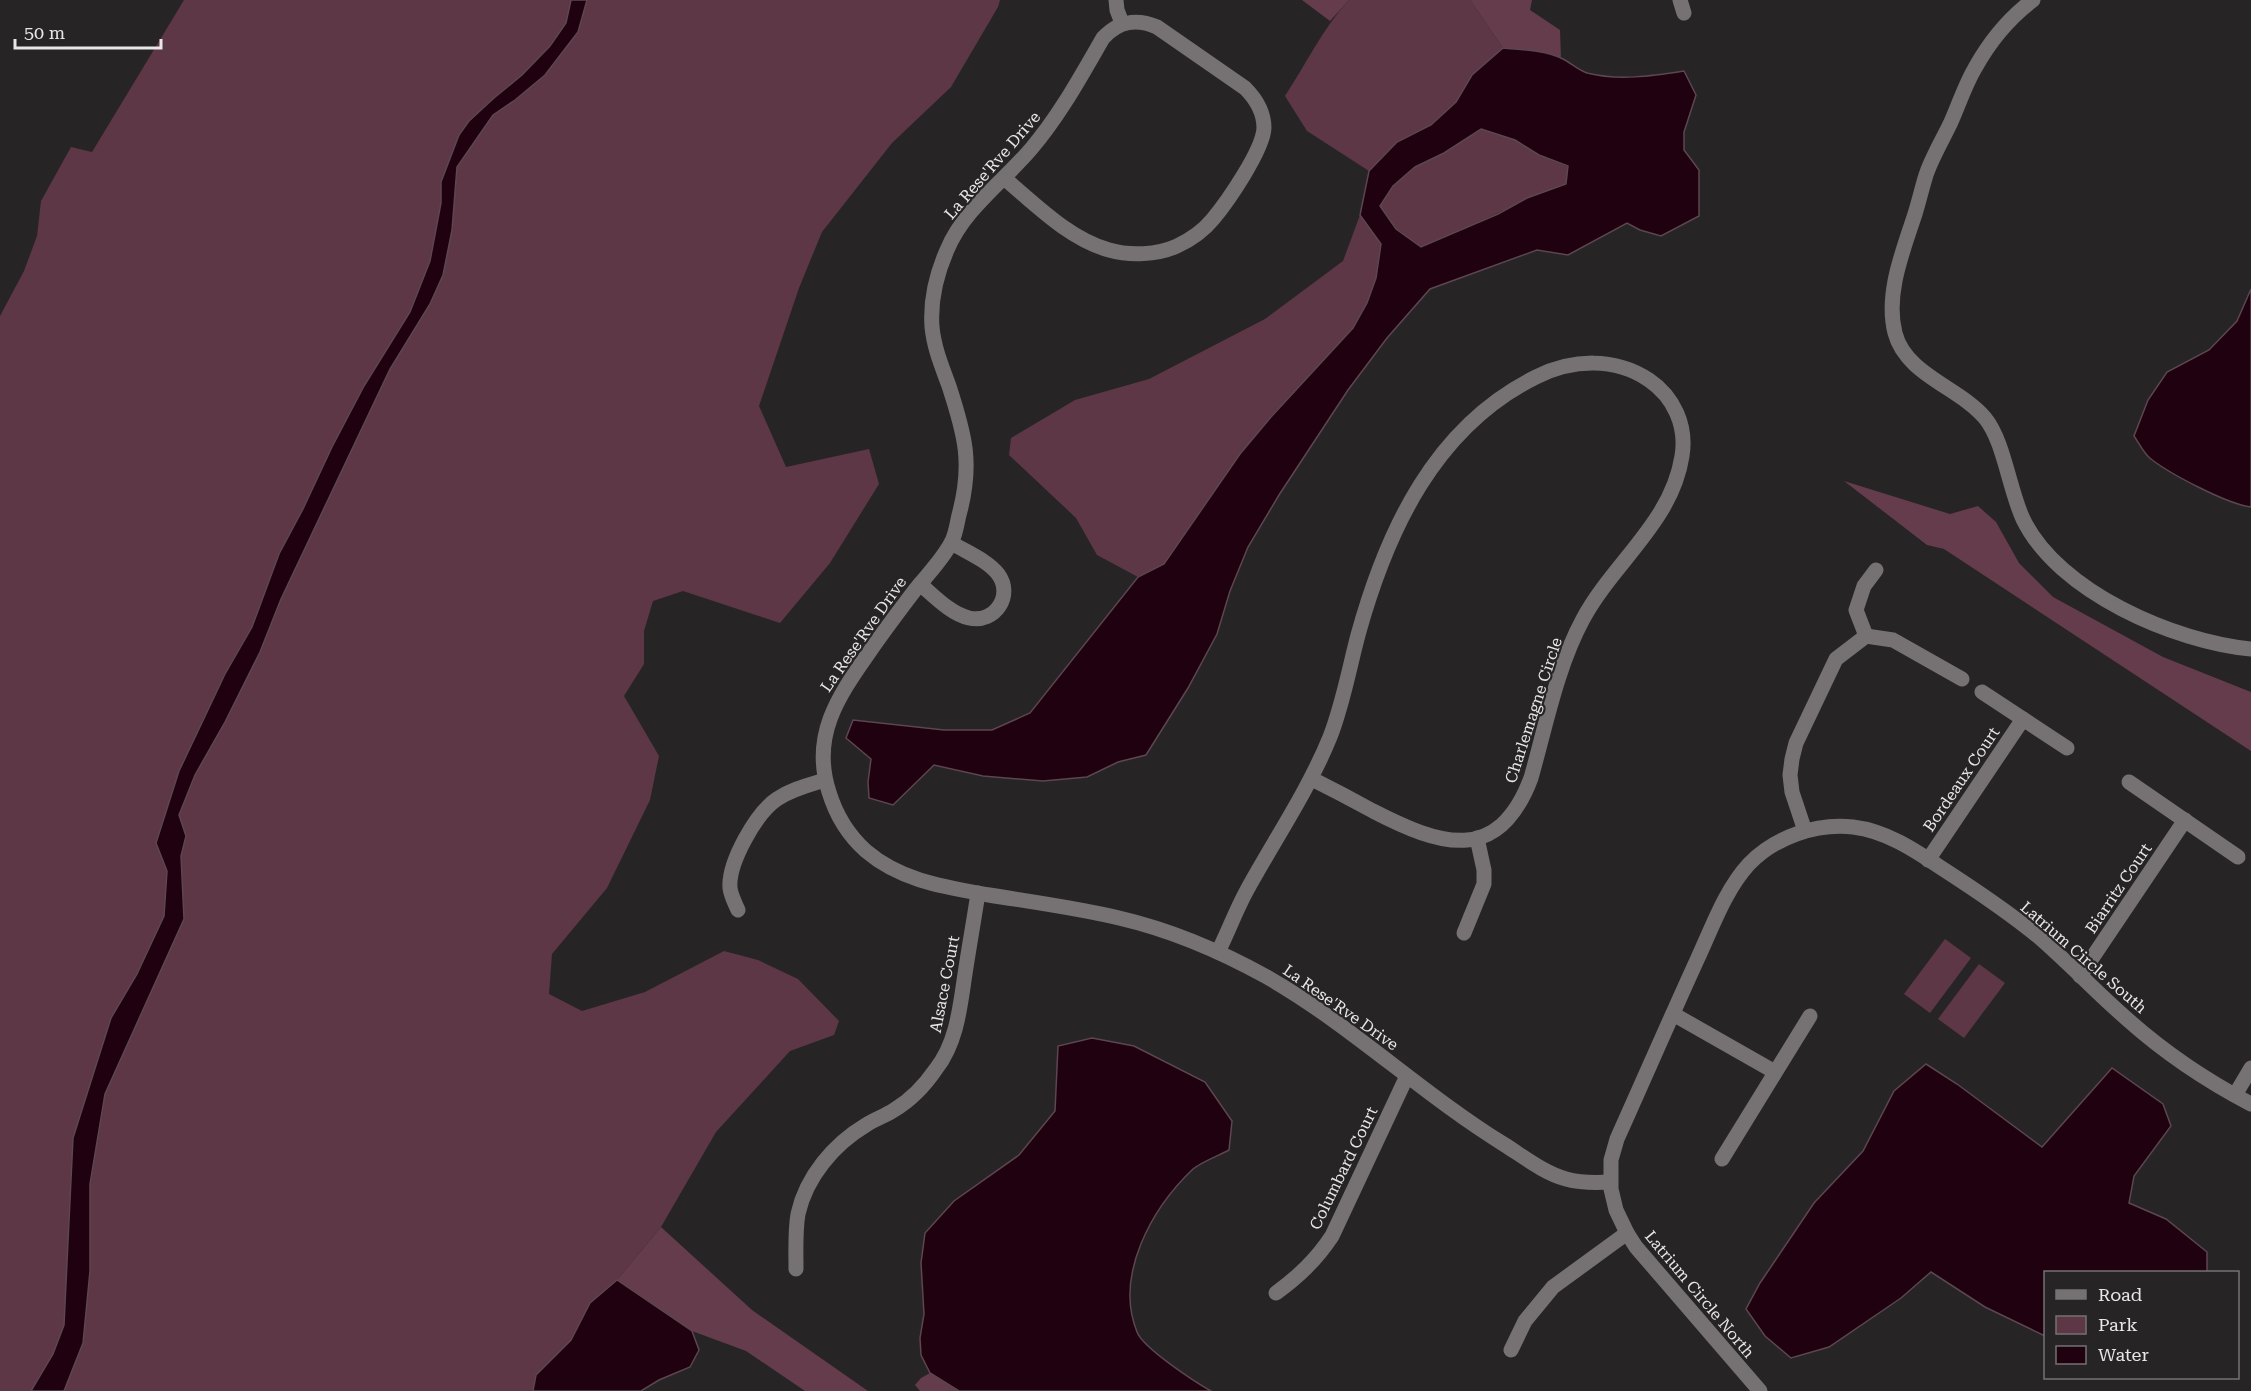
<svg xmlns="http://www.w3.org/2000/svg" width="2251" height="1391" font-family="'Roboto Serif',serif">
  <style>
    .green { fill: #5d3746 }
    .forest { fill: #643c4c }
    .water { fill: #20010f; stroke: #5c4650; stroke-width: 1.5; fill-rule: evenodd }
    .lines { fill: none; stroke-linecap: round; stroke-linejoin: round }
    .street { stroke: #767273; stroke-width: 15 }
    .labels { text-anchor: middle; stroke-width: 4.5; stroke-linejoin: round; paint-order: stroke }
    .street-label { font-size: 16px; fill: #e8e6e7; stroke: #272425 }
  </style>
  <rect width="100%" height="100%" fill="#272425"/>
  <g class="green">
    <path d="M184 0H571L566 23 550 46 522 75 494 98 469 121 459 135 441 182V203L430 261 410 312 364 386 332 447 303 509 279 554 252 627 225 674 179 771 156 843 167 871 164 916 137 974 111 1018 73 1138 64 1325 53 1354 31 1391H0V316L24 271 37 236 41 201 71 147 92 152Z"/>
    <path d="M587 0H1000L998 7 951 87 892 143 822 232 799 288 759 406 786 467 869 449 879 484 830 563 780 623 683 591 653 601 644 631V664L624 696 659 756 650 800 607 888 552 954 549 994 582 1011 645 992 724 951 758 960 798 979 839 1021 834 1035 790 1051 716 1132 661 1227 617 1280 590 1303 571 1340 536 1375 533 1391H64L83 1343 90 1271V1184L105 1094 184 919 181 856 186 836 179 815 195 775 260 652 281 599 390 369 443 275 452 230 457 167 493 115 515 100 545 75 578 32Z"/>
    <path d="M1349 0H1470L1503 48 1472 75 1456 102 1431 125 1397 142 1369 171 1307 131 1285 96C1306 64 1323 28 1349 0Z"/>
    <path d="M1481 129 1515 140 1539 155 1568 167 1566 184C1517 202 1470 227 1421 247L1396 229 1380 206 1393 186 1415 167 1444 153Z"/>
    <path d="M1360 215 1381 244 1376 278 1367 303 1353 328 1271 417 1240 454 1164 564 1138 577 1097 555 1076 518 1009 455 1011 438 1075 400 1149 379 1265 319 1343 261Z"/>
    <path d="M1945 939 1971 958 1930 1013 1904 994Z"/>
    <path d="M1979 964 2005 983 1964 1038 1938 1019Z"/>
  </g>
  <g class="forest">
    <path d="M1302 0H1349L1330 21Z"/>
    <path d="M1470 0H1532L1530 10 1560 30 1561 58 1527 50 1503 48Z"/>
    <path d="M1844 481 1950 514 1978 506 1996 522 2019 563 2053 597 2163 657 2251 692V751L1944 549 1927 545Z"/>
    <path d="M661 1227 752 1310 868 1391H805L746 1351 692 1331 617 1280Z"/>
    <path d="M930 1373 959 1391H920L915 1385 921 1378Z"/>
  </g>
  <g class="water">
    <path d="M571 0H587L578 32 568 45 545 75 515 100 493 115 457 167 452 230 443 275 430 304 390 369 281 599 260 652 225 722 195 775 179 815 186 836 181 856 184 919 105 1094 90 1184V1271L83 1343 64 1391H31L53 1354 64 1325 73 1138 111 1018 137 974 164 916 167 871 156 843 179 771 225 674 252 627 279 554 303 509 332 447 364 386 410 312 430 261 441 203V182L459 135 469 121 494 98 522 75 550 46 566 23Z"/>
    <path d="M1503 48C1522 50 1545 50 1563 59 1571 63 1578 70 1587 73 1618 81 1652 76 1684 71L1696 95 1684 132V150L1699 170V216L1661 236 1640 230 1627 223 1568 255 1537 250 1430 289 1387 338 1348 390 1279 495 1248 547 1230 591 1217 634 1188 688 1146 755 1118 762 1087 777 1043 781 983 776 934 765 893 805 869 798 868 782 871 759 846 738 853 720 944 730H992L1030 713 1138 577 1164 564 1240 454 1271 417 1353 328 1367 303 1376 278 1381 244 1360 215 1369 171 1397 142 1431 125 1456 102 1472 75ZM1481 129 1515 140 1539 155 1568 166 1566 184 1527 198 1498 214 1421 247 1396 229 1380 206 1393 186 1415 167 1444 153Z"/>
    <path d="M2251 289V507C2227 504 2170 474 2151 459 2144 454 2139 443 2134 436L2148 400 2167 372 2209 350 2237 321Z"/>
    <path d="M1092 1038 1134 1046 1205 1082 1232 1121 1229 1150C1218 1156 1203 1161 1193 1169 1152 1208 1114 1275 1137 1332 1143 1348 1195 1382 1211 1391H959L930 1373 921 1355 920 1338 924 1314 921 1263 925 1233 954 1201 1019 1155 1055 1111 1058 1046Z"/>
    <path d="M1926 1064 1957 1084 2042 1147 2112 1068 2163 1104 2171 1126 2134 1176 2129 1203 2166 1219 2207 1252V1272H2046L2045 1336 1985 1307 1931 1272 1901 1298 1829 1347 1791 1358 1765 1336 1746 1309 1760 1283 1814 1203 1863 1151 1894 1091Z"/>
    <path d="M617 1280 692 1331 699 1350 690 1367 659 1380 641 1391H533L536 1375 571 1340 590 1303Z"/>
  </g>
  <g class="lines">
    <g class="street">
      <path d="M1116 0 1117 10 1122 23"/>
      <path d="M1680 0 1684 13"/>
      <path d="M2033 0C2009 18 1990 41 1975 68 1965 85 1959 104 1951 122 1943 139 1932 157 1926 175 1922 188 1919 201 1915 214 1903 251 1885 294 1895 333 1906 375 1959 387 1985 418 2004 441 2009 489 2023 519 2058 592 2175 642 2251 649"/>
      <path d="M1004 178C1035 204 1069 239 1109 250 1130 256 1157 255 1177 246 1190 240 1204 230 1213 219 1228 201 1263 150 1264 128 1264 112 1256 99 1245 88L1157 27C1136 18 1119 21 1103 38 1081 76 1060 115 1031 149 1003 182 964 209 947 250 936 275 930 299 932 327 934 348 942 367 949 386 965 435 973 464 959 515 957 523 956 533 952 541 944 558 927 575 915 590 899 611 883 632 868 654 837 698 811 737 829 792 836 815 848 835 866 851 901 881 945 887 989 895 1032 902 1077 908 1119 918 1171 930 1220 951 1267 977 1351 1025 1422 1094 1505 1145 1524 1157 1544 1173 1566 1179 1581 1183 1595 1183 1610 1182"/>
      <path d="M920 584C934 596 951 614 969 618 995 624 1014 595 998 574 987 560 966 552 952 543"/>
      <path d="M1866 636 1893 640 1962 679"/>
      <path d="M1982 692 2067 748"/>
      <path d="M2129 782 2238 857"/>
      <path d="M1805 831 1792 792 1790 775 1792 759 1796 743 1836 659 1866 636 1856 610 1864 586 1876 570"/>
      <path d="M1928 860 2023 719"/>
      <path d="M738 910C735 903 731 896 730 888 728 863 756 813 777 799 792 789 809 785 825 780"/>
      <path d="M1464 933 1484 884V870L1477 838"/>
      <path d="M1218 952C1228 932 1236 910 1247 890 1275 839 1308 791 1330 737 1343 704 1349 669 1358 635 1387 530 1435 427 1536 377 1572 359 1615 357 1649 380 1674 397 1687 426 1682 456 1672 522 1613 563 1583 619 1557 667 1546 725 1531 778 1498 866 1439 845 1373 811 1353 800 1332 789 1312 779"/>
      <path d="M2080 976 2185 820"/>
      <path d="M1673 1014 1775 1072"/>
      <path d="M2235 1095 2251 1068"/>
      <path d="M1722 1159 1810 1016"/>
      <path d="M796 1269C796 1251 795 1231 798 1214 806 1177 834 1144 866 1125 875 1119 885 1116 894 1110 911 1100 925 1085 936 1069 957 1042 960 1007 965 974 969 947 974 920 978 893"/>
      <path d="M1276 1293C1299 1276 1316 1260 1332 1236L1407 1076"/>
      <path d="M1511 1350 1525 1321 1553 1287 1627 1233"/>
      <path d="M1760 1391 1636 1247 1627 1233 1616 1210 1611 1189V1160L1617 1139C1644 1079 1670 1019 1697 960 1712 928 1725 890 1749 864 1775 837 1816 823 1853 827 1887 831 1916 851 1943 869 1977 891 2010 913 2040 938 2070 964 2097 993 2127 1019 2164 1052 2207 1081 2251 1104"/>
    </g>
  </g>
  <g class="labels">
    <g class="street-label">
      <text transform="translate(992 165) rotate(-49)" y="6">La Rese'Rve Drive</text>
      <text transform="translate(863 634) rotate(-55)" y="6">La Rese'Rve Drive</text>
      <text transform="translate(1533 710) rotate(-72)" y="6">Charlemagne Circle</text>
      <text transform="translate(1961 779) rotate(-56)" y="6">Bordeaux Court</text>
      <text transform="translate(2118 888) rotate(-56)" y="6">Biarritz Court</text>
      <text transform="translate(2084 957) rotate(41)" y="6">Latrium Circle South</text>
      <text transform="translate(944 984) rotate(-79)" y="6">Alsace Court</text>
      <text transform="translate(1341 1007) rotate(35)" y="6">La Rese'Rve Drive</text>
      <text transform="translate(1343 1168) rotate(-64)" y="6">Columbard Court</text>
      <text transform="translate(1700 1294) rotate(50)" y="6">Latrium Circle North</text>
    </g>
  </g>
  <rect x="2044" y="1271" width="195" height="108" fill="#272425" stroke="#747273" stroke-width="1.5"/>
  <rect x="2056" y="1290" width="30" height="9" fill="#767273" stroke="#747273" stroke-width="1.5"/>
  <text x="2098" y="1301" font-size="18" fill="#e8e6e7">Road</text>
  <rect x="2056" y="1316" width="30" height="18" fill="#5d3746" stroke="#747273" stroke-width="1.5"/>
  <text x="2098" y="1331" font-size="18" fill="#e8e6e7">Park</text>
  <rect x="2056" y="1346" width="30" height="18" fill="#20010f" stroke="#747273" stroke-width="1.5"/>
  <text x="2098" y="1361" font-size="18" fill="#e8e6e7">Water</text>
  <path d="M15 39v9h146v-9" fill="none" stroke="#e8e6e7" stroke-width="3"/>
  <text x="24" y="39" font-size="18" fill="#e8e6e7" stroke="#272425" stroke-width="4.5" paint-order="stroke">50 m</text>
</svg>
